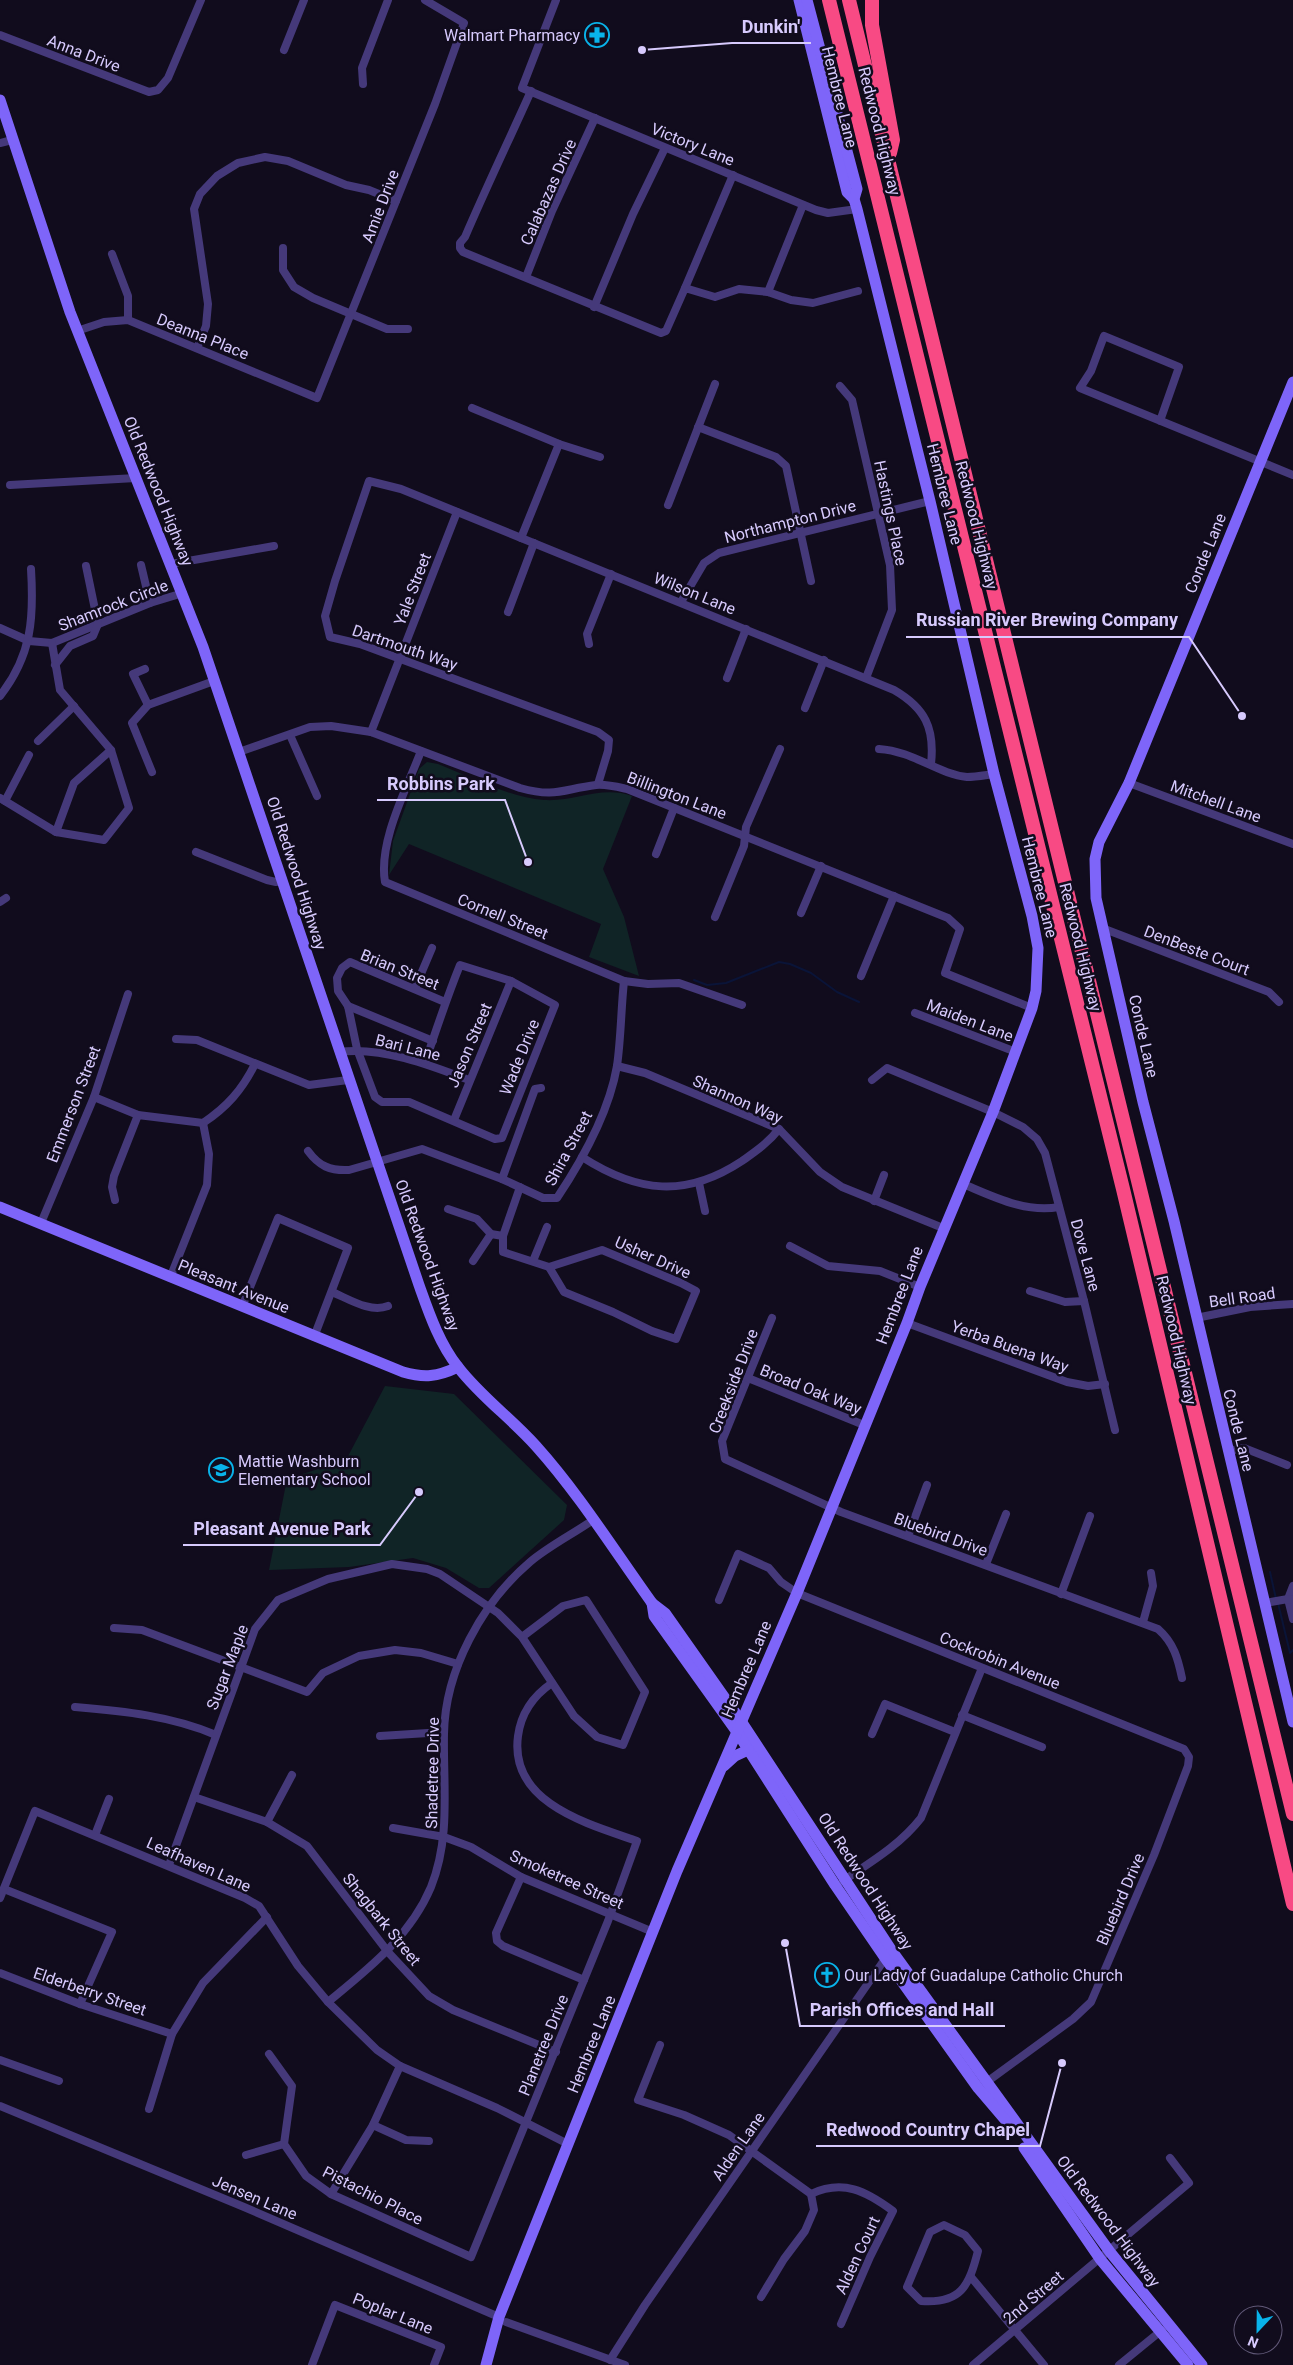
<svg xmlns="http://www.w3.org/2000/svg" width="1293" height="2365" font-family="Roboto,sans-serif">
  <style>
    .green { fill: #102426 }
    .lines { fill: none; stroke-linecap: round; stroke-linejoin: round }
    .stream { stroke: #0a1438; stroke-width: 2 }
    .street { stroke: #45397a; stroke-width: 8 }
    .secondary { stroke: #7e65f9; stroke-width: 11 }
    .highway { stroke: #f84a84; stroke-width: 14 }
    .labels { text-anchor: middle; stroke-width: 5; stroke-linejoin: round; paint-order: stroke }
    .poi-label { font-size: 16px; fill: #d7cafd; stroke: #110c1d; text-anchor: start }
    .street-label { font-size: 16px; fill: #d7cafd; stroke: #110c1d }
    .leader { fill: none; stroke: #d7cafd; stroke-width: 2 }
    .callout-dot { fill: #d7cafd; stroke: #110c1d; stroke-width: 2 }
    .callout-label { font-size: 18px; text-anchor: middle; font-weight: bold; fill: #d7cafd; stroke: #110c1d; stroke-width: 5; stroke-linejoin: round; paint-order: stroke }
  </style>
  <rect width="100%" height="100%" fill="#110c1d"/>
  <g class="green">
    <path d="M427 762 438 764C471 777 508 797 544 800 575 802 601 785 632 796L603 869 624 917 639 976 589 957 601 924 409 844 389 875 393 841 419 769Z"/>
    <path d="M385 1386 454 1394 567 1505 564 1520 489 1588H479L446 1568 413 1558 349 1567 269 1570 287 1479 346 1460Z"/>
  </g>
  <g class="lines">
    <g class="stream">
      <path d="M694 980 707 985 726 983 779 962 790 964 811 973 837 992 859 1002"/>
      <path d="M1270 1572 1276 1599"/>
      <path d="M1278 1603 1290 1653 1293 1650"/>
    </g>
    <g class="street">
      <path d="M556 0 522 88 816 210 828 213 857 209"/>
      <path d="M0 35 149 92 158 90 168 78 201 0"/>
      <path d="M284 50 304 0"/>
      <path d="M363 84 362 68 388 0"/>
      <path d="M531 91C509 140 486 188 465 237L460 243V248L463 252 661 333 666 331 685 288 715 297 739 289 768 292 791 300 813 303 858 291"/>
      <path d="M0 143 12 140"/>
      <path d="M283 248V270L294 287 313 298 387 329H408"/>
      <path d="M112 254 128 296V320"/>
      <path d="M526 277 552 211 595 118"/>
      <path d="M685 288 733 175"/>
      <path d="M768 292 803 205"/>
      <path d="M594 307 633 214 665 148"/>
      <path d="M77 331 104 322 128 320 317 398 435 104 464 23 425 0"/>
      <path d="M197 348 206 326 208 304 194 209 200 194 217 176 238 163 265 157 288 161 346 185 369 190 396 201"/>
      <path d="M840 386 852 400 890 565 892 610 866 678"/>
      <path d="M472 408 559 444 600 457"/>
      <path d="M1160 421 1179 367 1104 336 1091 371 1080 388 1293 475"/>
      <path d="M698 427 776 457 786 466 811 581"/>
      <path d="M10 485 136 478"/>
      <path d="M668 505 715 384"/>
      <path d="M521 538 559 444"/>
      <path d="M171 564 274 546"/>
      <path d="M141 565 150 603"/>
      <path d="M681 602 704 563 719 553 930 501"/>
      <path d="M508 612 534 543"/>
      <path d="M0 628 29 641 52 643 150 603 183 593"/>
      <path d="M589 644 587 634 611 574"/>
      <path d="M55 665 70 646 93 636 98 624 86 566"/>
      <path d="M145 669 133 674 148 705"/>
      <path d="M727 678 746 629"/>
      <path d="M0 696C32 655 34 618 31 569"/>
      <path d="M805 708 824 660"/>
      <path d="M371 732 457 512"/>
      <path d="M290 735 317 796"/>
      <path d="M38 741 74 706"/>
      <path d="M879 749C913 751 938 774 967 777 976 777 986 775 994 774"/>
      <path d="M421 751C407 788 378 842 385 882L624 981 648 984 679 983 742 1005"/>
      <path d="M239 752 310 727 331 726 371 732 520 788C556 798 563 789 596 785 606 784 618 787 627 789L948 918 960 929 945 973 1032 1008"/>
      <path d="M152 772 132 723 148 705 214 681"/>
      <path d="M1129 783 1293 844"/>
      <path d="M598 784 608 751 609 740 598 732 360 644 330 637 325 616 335 581 369 481 401 489 894 690C925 708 935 728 931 764"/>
      <path d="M0 798 56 832 104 840 129 808 111 750 60 690 52 643"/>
      <path d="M5 801 29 755"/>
      <path d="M56 832 74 783 111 750"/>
      <path d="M196 852 267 880 276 882 282 881"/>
      <path d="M656 854 674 808"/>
      <path d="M0 902 6 898"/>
      <path d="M801 913 821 866"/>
      <path d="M715 917 744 846 746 827 780 749"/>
      <path d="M1102 928 1269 992 1279 1002"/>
      <path d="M861 976 894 896"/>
      <path d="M415 988 432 948"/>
      <path d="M348 1006 433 1041"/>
      <path d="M915 1013 1016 1052"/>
      <path d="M176 1039 197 1040 309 1085 348 1080"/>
      <path d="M339 1052C380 1046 430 1065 469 1080"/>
      <path d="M425 1063C436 1030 447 997 460 965L511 981 555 1005 502 1138 495 1139 409 1102H382L375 1097 357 1049 348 1006 338 991 337 978 342 968 350 962 445 1002"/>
      <path d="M617 1066 645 1073 779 1129 820 1172 842 1187 943 1228"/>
      <path d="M872 1080 887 1068 993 1112 1023 1127 1037 1139 1045 1153 1084 1301 1115 1430"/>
      <path d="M94 1097 138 1115 203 1123C227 1107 242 1090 255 1064"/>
      <path d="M454 1120 511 981"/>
      <path d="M308 1151C319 1166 330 1171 349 1170L422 1149 502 1179 543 1198H557C583 1159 609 1112 617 1066 621 1038 621 1009 624 981"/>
      <path d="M582 1157C638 1193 686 1198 742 1161 756 1151 768 1143 779 1129"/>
      <path d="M502 1179 535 1089 541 1088"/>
      <path d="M699 1183 705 1211"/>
      <path d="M963 1184C994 1197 1025 1213 1059 1207"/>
      <path d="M115 1200 112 1187 114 1176 138 1115"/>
      <path d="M874 1201 884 1175"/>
      <path d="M448 1209 477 1219 491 1234 503 1236V1252L549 1267"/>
      <path d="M41 1223 94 1097 128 994"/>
      <path d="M503 1236 520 1187"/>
      <path d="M790 1246 828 1266 880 1271 920 1287"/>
      <path d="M602 1250 681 1283 696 1291 676 1339 652 1331 613 1312 564 1292 549 1267Z"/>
      <path d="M473 1261 491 1234"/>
      <path d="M533 1261 547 1227"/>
      <path d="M170 1278 207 1185 209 1154 203 1123"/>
      <path d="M1030 1291 1065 1302 1084 1301"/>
      <path d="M332 1292C349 1299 370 1313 388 1306"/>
      <path d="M242 1307 278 1218 348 1248 314 1337"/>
      <path d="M772 1318 722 1441 725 1459 841 1512 1158 1629C1174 1643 1178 1659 1182 1678"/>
      <path d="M1196 1318 1250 1307 1293 1304"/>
      <path d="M907 1323 1067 1382 1088 1386 1105 1384"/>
      <path d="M748 1378 864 1425"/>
      <path d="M1228 1451 1244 1448 1287 1465"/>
      <path d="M908 1536 927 1485"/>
      <path d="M986 1564 1006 1514"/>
      <path d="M1293 1586 1288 1599 1293 1619"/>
      <path d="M1061 1594 1090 1516"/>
      <path d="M719 1600 738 1554 769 1568 781 1582 797 1593 1184 1749 1189 1757 1188 1766 1154 1855 1091 2002 1073 2019 984 2084"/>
      <path d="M1265 1603 1288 1599 1293 1600"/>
      <path d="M1143 1622 1153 1586 1151 1573"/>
      <path d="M114 1628 142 1630 307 1692 323 1673 359 1656 395 1650 421 1653 458 1664"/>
      <path d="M75 1707C123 1711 172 1716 216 1735"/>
      <path d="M962 1715 1042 1747"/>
      <path d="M872 1734 885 1704 955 1732"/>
      <path d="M380 1736 444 1732"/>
      <path d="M194 1797 267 1822 307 1846 388 1952 429 1996 453 2010 556 2052"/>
      <path d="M267 1822 292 1775"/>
      <path d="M393 1828 444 1837 471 1847 521 1877 653 1932"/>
      <path d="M95 1835 109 1799"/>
      <path d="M169 1865 255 1629 278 1600 328 1579 392 1564 427 1569 440 1574 498 1613 522 1637 574 1716 597 1737 623 1745 645 1692 586 1600 563 1606 522 1637"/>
      <path d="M521 1877 496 1933 497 1941 503 1946 584 1980"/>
      <path d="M843 1881C871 1862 900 1845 921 1818L982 1668"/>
      <path d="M4 1889 112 1932 80 2004"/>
      <path d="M0 1898 35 1811 245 1898 259 1906 298 1966 328 2002 377 2050 400 2066 497 2108 568 2144"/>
      <path d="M0 1973 80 2004 172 2034"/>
      <path d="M328 2002C368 1969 410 1937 431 1887 451 1837 443 1786 444 1734 445 1670 482 1603 530 1562 549 1546 573 1534 593 1520"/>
      <path d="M660 2045 638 2100 684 2115 729 2135 811 2194C843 2179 866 2191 893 2211L870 2257 841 2324"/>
      <path d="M269 2054 292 2086 284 2144 306 2176 331 2194 471 2257 608 1921 637 1841C588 1824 509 1803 518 1736 521 1713 533 1696 552 1683"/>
      <path d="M0 2060 59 2081"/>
      <path d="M0 2106 244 2207 499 2317"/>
      <path d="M149 2109 172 2034 203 1983 267 1917"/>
      <path d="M373 2125 406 2140 429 2141"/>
      <path d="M246 2155 284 2144"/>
      <path d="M331 2194 373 2125 400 2066"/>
      <path d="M944 2225 965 2235 978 2251C969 2286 961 2304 921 2301L907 2287 930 2232Z"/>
      <path d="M971 2277 1044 2365"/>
      <path d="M761 2297 784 2259 805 2231 814 2210 811 2194"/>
      <path d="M506 2322 625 2365"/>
      <path d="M610 2360 645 2305 887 1956"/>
      <path d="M312 2365 335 2305 441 2347 434 2365"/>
      <path d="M973 2365 1189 2183 1170 2158"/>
      <path d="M1119 2365 1162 2330"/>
    </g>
    <g class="secondary">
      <path d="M799 0 847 192 854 199"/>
      <path d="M0 100 70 312 203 647 419 1285C429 1313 439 1343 458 1367 481 1397 511 1418 536 1446 579 1494 614 1550 652 1603L665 1613 741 1721 892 1951 1110 2252 1202 2365"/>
      <path d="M1293 382 1129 783 1099 842 1095 859 1096 898 1143 1102 1174 1221 1293 1722"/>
      <path d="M0 1207 403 1372C424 1378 437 1377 458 1367"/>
      <path d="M652 1603 654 1616 737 1732 835 1885 885 1958 978 2088 1007 2122"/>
      <path d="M724 1766 735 1756 748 1750"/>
      <path d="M1024 2148 1100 2259 1188 2365"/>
      <path d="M486 2365 499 2317 677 1871 797 1593 907 1323 920 1287 993 1112 1032 1008 1036 991 1038 948 1032 916 994 774 930 501 857 209 854 199 857 189 807 0"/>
    </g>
    <g class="highway">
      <path d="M829 0 1123 1189 1293 1904"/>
      <path d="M849 0 1293 1814"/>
      <path d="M872 0V25L893 140 890 153"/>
    </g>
  </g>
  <defs>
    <symbol id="pharmacy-ring" viewBox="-11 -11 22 22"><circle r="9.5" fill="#110c1d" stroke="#09b3ea" stroke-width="1.5"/><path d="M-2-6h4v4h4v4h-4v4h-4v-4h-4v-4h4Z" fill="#09b3ea"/></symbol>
    <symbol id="school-ring" viewBox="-11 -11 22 22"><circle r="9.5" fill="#110c1d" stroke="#09b3ea" stroke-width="1.5"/><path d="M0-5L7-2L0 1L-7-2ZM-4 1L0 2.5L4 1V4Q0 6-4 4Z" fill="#09b3ea"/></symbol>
    <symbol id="church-ring" viewBox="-11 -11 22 22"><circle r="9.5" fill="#110c1d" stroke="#09b3ea" stroke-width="1.5"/><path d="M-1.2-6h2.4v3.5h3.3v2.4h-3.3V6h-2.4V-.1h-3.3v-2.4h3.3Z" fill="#09b3ea"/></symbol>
  </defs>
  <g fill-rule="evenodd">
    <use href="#pharmacy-ring" x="583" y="21" width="28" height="28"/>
    <use href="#school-ring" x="207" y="1456" width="28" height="28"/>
    <use href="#church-ring" x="813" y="1961" width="28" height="28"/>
  </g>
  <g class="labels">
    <g class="poi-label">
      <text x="580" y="41" text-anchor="end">Walmart Pharmacy</text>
      <text x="238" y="1467">Mattie Washburn<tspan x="238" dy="18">Elementary School</tspan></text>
      <text x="844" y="1981">Our Lady of Guadalupe Catholic Church</text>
    </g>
    <g class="street-label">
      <text transform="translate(84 53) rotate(21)" y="6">Anna Drive</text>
      <text transform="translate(840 97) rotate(76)" y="6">Hembree Lane</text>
      <text transform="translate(880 131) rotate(76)" y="6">Redwood Highway</text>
      <text transform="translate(693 144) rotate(22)" y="6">Victory Lane</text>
      <text transform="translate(548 192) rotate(-66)" y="6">Calabazas Drive</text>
      <text transform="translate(380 206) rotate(-69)" y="6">Amie Drive</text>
      <text transform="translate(203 336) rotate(22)" y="6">Deanna Place</text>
      <text transform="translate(159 491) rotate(68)" y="6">Old Redwood Highway</text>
      <text transform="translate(945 494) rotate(76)" y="6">Hembree Lane</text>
      <text transform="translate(891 513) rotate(78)" y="6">Hastings Place</text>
      <text transform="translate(790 521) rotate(-14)" y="6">Northampton Drive</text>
      <text transform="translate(977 525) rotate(76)" y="6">Redwood Highway</text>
      <text transform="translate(1205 553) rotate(-68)" y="6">Conde Lane</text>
      <text transform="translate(412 589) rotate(-69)" y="6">Yale Street</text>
      <text transform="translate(695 593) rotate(22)" y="6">Wilson Lane</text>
      <text transform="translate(113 605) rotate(-21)" y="6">Shamrock Circle</text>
      <text transform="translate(405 647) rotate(19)" y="6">Dartmouth Way</text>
      <text transform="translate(677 795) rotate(21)" y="6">Billington Lane</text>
      <text transform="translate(1216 801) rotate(20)" y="6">Mitchell Lane</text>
      <text transform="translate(297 873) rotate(72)" y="6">Old Redwood Highway</text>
      <text transform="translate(1040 887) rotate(76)" y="6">Hembree Lane</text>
      <text transform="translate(503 916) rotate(22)" y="6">Cornell Street</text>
      <text transform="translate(1081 947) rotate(76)" y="6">Redwood Highway</text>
      <text transform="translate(1197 950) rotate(21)" y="6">DenBeste Court</text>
      <text transform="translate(400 969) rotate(22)" y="6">Brian Street</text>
      <text transform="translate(970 1020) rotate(21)" y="6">Maiden Lane</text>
      <text transform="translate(1144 1036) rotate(77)" y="6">Conde Lane</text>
      <text transform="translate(469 1045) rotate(-67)" y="6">Jason Street</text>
      <text transform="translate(408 1047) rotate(14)" y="6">Bari Lane</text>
      <text transform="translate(519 1057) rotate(-68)" y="6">Wade Drive</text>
      <text transform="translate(738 1099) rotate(24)" y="6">Shannon Way</text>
      <text transform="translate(73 1104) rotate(-69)" y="6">Emmerson Street</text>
      <text transform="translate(568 1148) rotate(-62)" y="6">Shira Street</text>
      <text transform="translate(428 1255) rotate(70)" y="6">Old Redwood Highway</text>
      <text transform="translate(1086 1255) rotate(75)" y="6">Dove Lane</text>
      <text transform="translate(653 1257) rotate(24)" y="6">Usher Drive</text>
      <text transform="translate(234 1286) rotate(22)" y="6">Pleasant Avenue</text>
      <text transform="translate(899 1295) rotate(-69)" y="6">Hembree Lane</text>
      <text transform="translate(1242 1297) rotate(-8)" y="6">Bell Road</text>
      <text transform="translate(1177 1340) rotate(77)" y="6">Redwood Highway</text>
      <text transform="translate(1010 1346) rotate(20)" y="6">Yerba Buena Way</text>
      <text transform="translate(733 1381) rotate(-69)" y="6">Creekside Drive</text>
      <text transform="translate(811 1389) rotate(22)" y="6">Broad Oak Way</text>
      <text transform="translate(1239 1430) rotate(76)" y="6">Conde Lane</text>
      <text transform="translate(941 1534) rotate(20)" y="6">Bluebird Drive</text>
      <text transform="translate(1000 1660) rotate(22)" y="6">Cockrobin Avenue</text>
      <text transform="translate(227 1667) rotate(-69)" y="6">Sugar Maple</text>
      <text transform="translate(746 1669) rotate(-67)" y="6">Hembree Lane</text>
      <text transform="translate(432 1773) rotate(-89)" y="6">Shadetree Drive</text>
      <text transform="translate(199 1864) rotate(24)" y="6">Leafhaven Lane</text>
      <text transform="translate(567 1879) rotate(24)" y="6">Smoketree Street</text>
      <text transform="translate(866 1881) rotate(57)" y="6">Old Redwood Highway</text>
      <text transform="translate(1120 1899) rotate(-67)" y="6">Bluebird Drive</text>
      <text transform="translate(382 1919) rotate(51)" y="6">Shagbark Street</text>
      <text transform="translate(90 1991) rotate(19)" y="6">Elderberry Street</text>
      <text transform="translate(591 2044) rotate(-68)" y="6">Hembree Lane</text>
      <text transform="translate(543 2045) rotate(-68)" y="6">Planetree Drive</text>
      <text transform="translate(738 2146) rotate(-55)" y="6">Alden Lane</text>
      <text transform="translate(373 2195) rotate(27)" y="6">Pistachio Place</text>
      <text transform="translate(255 2197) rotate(23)" y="6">Jensen Lane</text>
      <text transform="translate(1109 2221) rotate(53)" y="6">Old Redwood Highway</text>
      <text transform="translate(857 2255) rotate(-65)" y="6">Alden Court</text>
      <text transform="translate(1033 2297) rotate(-40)" y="6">2nd Street</text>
      <text transform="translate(393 2313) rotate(22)" y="6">Poplar Lane</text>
    </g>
  </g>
  <path class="leader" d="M642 50L732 43H811M1242 716L1189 637H906M528 862L505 800H377M419 1492L380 1545H183M785 1943L800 2026H1005M1062 2063L1040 2146H816"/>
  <g class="callout-dot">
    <circle cx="642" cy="50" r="5"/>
    <circle cx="1242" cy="716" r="5"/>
    <circle cx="528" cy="862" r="5"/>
    <circle cx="419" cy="1492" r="5"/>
    <circle cx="785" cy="1943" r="5"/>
    <circle cx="1062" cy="2063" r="5"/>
  </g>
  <g class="callout-label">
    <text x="771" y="33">Dunkin'</text>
    <text x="1047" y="626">Russian River Brewing Company</text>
    <text x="441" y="790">Robbins Park</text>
    <text x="282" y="1535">Pleasant Avenue Park</text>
    <text x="902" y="2016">Parish Offices and Hall</text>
    <text x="928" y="2136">Redwood Country Chapel</text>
  </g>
  <g transform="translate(1258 2330) rotate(202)"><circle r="24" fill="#110c1d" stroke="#605877"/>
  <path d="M0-4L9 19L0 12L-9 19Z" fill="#09b3ea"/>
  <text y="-8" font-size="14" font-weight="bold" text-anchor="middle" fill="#d7cafd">N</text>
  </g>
</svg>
